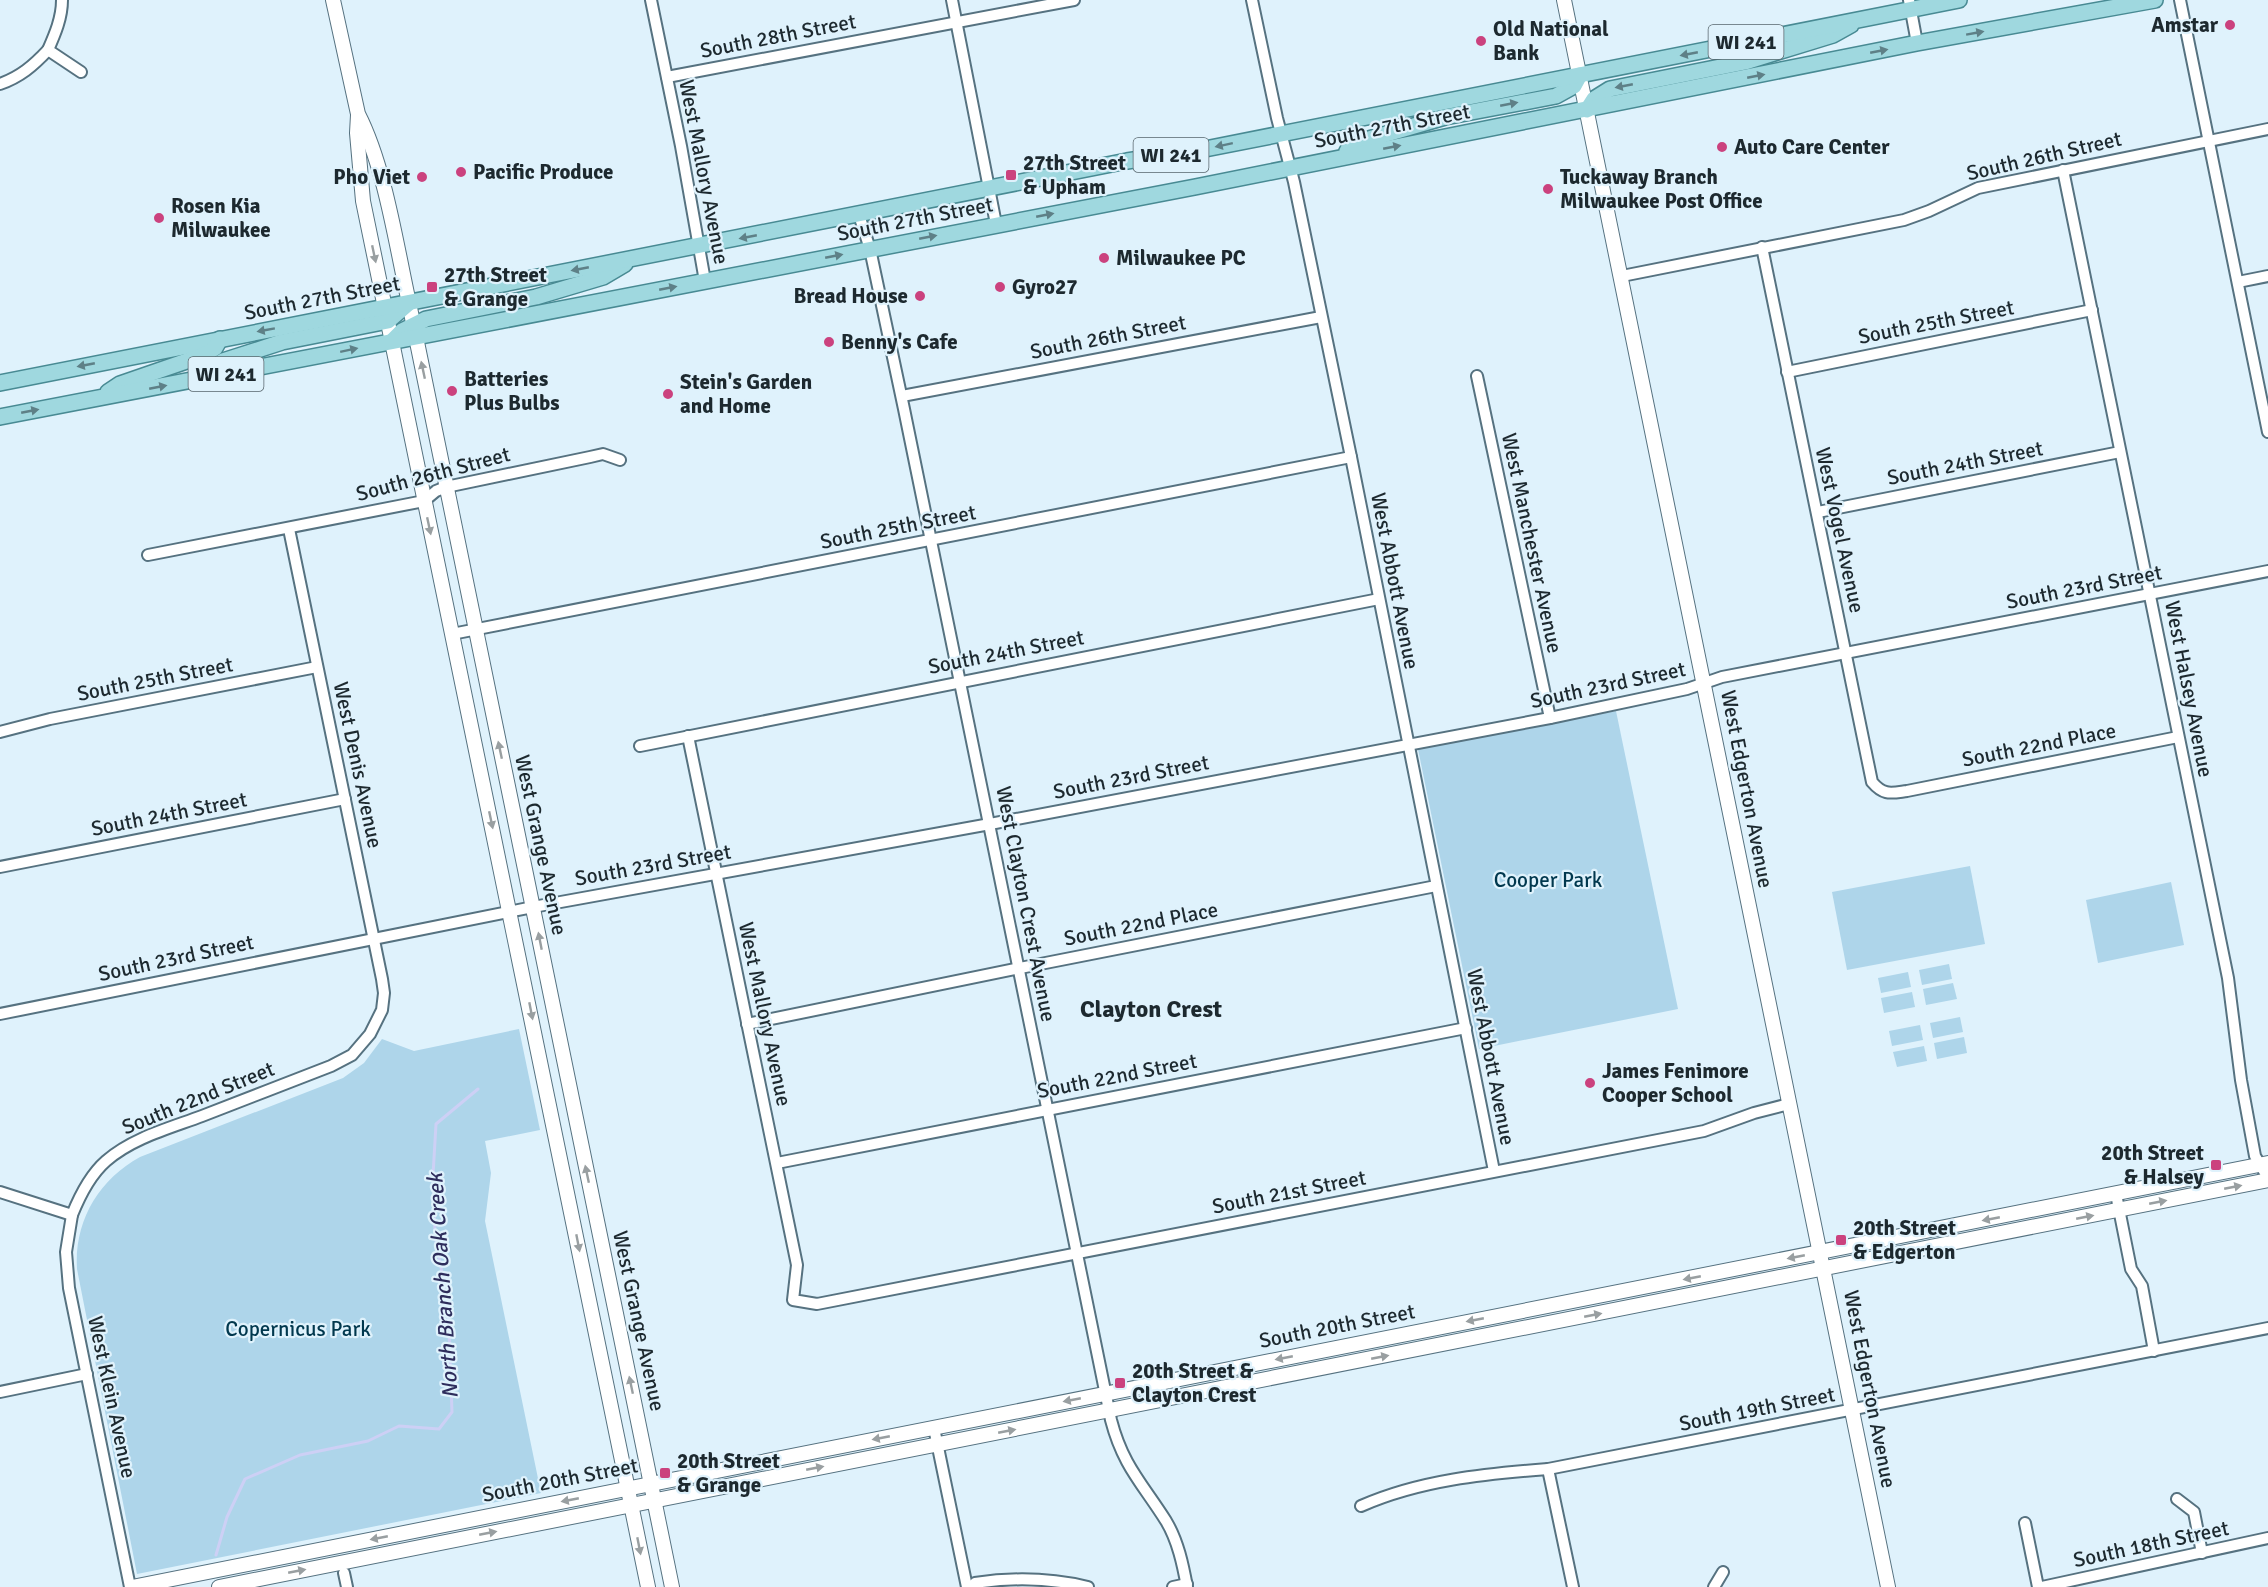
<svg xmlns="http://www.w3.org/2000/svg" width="2268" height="1587" font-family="Signika,sans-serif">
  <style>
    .green { fill: #aed5ea }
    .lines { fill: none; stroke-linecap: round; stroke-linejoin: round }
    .stream { stroke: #cdd0f5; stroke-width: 3 }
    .street-casing { stroke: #567280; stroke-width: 14 }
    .secondary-casing { stroke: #567280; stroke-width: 16 }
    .primary-casing { stroke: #488a93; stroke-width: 18 }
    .street { stroke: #fff; stroke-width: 10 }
    .secondary { stroke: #fff; stroke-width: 14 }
    .primary { stroke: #9fd8df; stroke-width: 15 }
    .oneway { fill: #5e8087 }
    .oneway2 { fill: #999fa1 }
    .poi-dot { fill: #cb427e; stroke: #dff2fc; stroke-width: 2 }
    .labels { text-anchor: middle; stroke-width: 4.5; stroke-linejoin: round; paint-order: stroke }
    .shield { fill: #dff2fc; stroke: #57656c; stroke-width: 1.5 }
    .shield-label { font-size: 20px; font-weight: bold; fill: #1d292f }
    .poi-label { font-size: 21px; font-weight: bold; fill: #1d292f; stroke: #dff2fc; text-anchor: start }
    .street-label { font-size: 21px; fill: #1d292f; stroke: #dff2fc }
    .park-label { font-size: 21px; fill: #00384e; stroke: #dff2fc }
    .water-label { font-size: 22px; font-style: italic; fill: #2e2d5c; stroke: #dff2fc }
    .quarter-label { font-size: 24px; font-weight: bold; fill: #1d292f; stroke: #dff2fc }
  </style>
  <rect width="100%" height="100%" fill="#dff2fc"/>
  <g class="green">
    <path d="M1616 711 1678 1009 1479 1049 1418 749Z"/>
    <path d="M1970 866 1985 944 1847 970 1832 892Z"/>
    <path d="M2171 882 2184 945 2098 963 2086 900Z"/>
    <path d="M1949 964 1952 979 1922 985 1919 970Z"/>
    <path d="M1908 972 1911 987 1881 993 1878 978Z"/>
    <path d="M1953 983 1957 999 1926 1005 1923 989Z"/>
    <path d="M1912 992 1915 1007 1884 1013 1881 998Z"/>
    <path d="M1960 1017 1963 1032 1933 1038 1930 1023Z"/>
    <path d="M1920 1025 1923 1040 1892 1046 1889 1031Z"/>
    <path d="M519 1029 540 1130 485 1141 491 1173 485 1221 541 1493 137 1574 77 1269C74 1222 98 1180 140 1157L343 1078 364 1063 382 1039 414 1051Z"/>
    <path d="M1964 1037 1967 1053 1937 1059 1934 1043Z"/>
    <path d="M1924 1046 1927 1061 1897 1067 1893 1052Z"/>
  </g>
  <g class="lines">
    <path class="stream" d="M216 1555 227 1517 245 1479 300 1455 368 1441 399 1426 439 1429 452 1412 448 1304 435 1236 433 1175 436 1124 478 1089"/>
    <defs>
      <g id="street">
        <path d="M62 0C62 18 55 34 48 50L81 72"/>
        <path d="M651 0 681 146 705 281"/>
        <path d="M952 0 996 224"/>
        <path d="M1252 0 1277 118 1294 182 1351 457 1494 1171"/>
        <path d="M1909 0 1917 43"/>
        <path d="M2180 0 2268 432"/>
        <path d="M667 77 1074 0"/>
        <path d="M0 84C20 77 33 66 48 50"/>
        <path d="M2063 170 2228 978 2241 1080 2255 1156 2268 1178"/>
        <path d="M859 215 870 249 904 409 1111 1420C1123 1466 1142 1483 1166 1521 1178 1541 1183 1565 1187 1587"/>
        <path d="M1762 247 1872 782C1884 796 1891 793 1907 791L2178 737"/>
        <path d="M1622 276 1904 220 1929 211 1978 188 2268 129"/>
        <path d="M2238 282 2268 276"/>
        <path d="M1787 372 2092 310"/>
        <path d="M1477 376 1550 718"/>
        <path d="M902 396 1321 317"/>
        <path d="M1818 512 2120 452"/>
        <path d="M148 555 424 501 436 491 446 487 590 457 603 454 620 460"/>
        <path d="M452 634 1351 457"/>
        <path d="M0 732 50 719 317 667"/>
        <path d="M688 736 797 1265 793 1300 817 1304 1704 1131 1754 1113 1789 1104"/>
        <path d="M640 746 1379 599"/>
        <path d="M0 867 345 799"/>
        <path d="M0 1014 533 907 990 824 1550 718 1687 689 1722 677 2268 571"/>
        <path d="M747 1024 1020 968 1436 886"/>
        <path d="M777 1163 1466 1028"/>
        <path d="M0 1192 72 1215C80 1195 90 1175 106 1161 132 1138 170 1128 202 1116 245 1099 288 1083 331 1066L352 1055 370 1034 382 1010 384 993 382 979 289 529"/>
        <path d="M2116 1194 2131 1269 2142 1286 2154 1351"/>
        <path d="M72 1215 66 1252 69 1288 130 1587"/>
        <path d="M0 1392 87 1374"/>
        <path d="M934 1428 967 1587"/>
        <path d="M1548 1469 1573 1587"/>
        <path d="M2177 1499 2194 1512 2202 1553"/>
        <path d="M1361 1506C1420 1480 1484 1474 1548 1469L2268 1328"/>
        <path d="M2025 1523 2038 1587"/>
        <path d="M344 1573 347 1587"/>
        <path d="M971 1587 975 1583C1014 1577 1050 1578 1088 1587"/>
        <path d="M1173 1587 1187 1584"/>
        <path d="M1714 1587 1723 1572"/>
        <path d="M2042 1587 2268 1538"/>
      </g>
      <g id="secondary">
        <path d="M333 0 358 114C385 167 396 244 409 303L672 1587"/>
        <path d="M1564 0 1888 1587"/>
        <path d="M358 115 357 133 363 201 648 1587"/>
        <path d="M132 1587 2268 1163"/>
        <path d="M219 1587 2268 1180"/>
      </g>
      <g id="primary">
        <path d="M1587 110 1594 99 1610 89 1745 62 1833 35 1851 25"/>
        <path d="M1347 151 1369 139 1445 117 1556 96 1574 86 1580 75"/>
        <path d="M392 341 402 331 426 319 536 297 603 277 625 264"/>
        <path d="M200 374 223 361 282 342 388 321 409 303"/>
        <path d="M0 383 1127 161 1200 150 1959 0"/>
        <path d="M108 392 120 384 204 355 215 348 220 339"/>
        <path d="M0 417 1195 187 1917 43 2155 0"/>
      </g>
    </defs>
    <use href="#street" class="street-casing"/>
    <use href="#secondary" class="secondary-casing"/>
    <use href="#primary" class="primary-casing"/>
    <use href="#street" class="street"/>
    <use href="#secondary" class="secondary"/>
    <use href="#primary" class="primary"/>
  </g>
  <defs><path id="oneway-solid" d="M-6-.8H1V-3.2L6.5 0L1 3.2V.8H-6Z" transform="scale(1.5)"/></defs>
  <g class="oneway">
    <use href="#oneway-solid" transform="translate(1975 33) rotate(-10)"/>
    <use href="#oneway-solid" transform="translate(1879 51) rotate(-11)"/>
    <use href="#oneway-solid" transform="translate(1689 54) rotate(169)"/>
    <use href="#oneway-solid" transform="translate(1756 76) rotate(-11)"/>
    <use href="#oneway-solid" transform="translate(1624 86) rotate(169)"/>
    <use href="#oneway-solid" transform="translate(1509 104) rotate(-11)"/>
    <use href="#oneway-solid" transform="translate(1224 145) rotate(168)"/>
    <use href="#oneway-solid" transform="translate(1392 147) rotate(-11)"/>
    <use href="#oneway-solid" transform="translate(1045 215) rotate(-11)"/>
    <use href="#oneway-solid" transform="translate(748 237) rotate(169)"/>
    <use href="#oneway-solid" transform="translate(928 237) rotate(-11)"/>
    <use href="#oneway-solid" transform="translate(834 256) rotate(-11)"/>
    <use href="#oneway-solid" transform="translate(580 269) rotate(169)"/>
    <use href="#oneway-solid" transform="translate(668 288) rotate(-11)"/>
    <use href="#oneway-solid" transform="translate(266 330) rotate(170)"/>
    <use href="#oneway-solid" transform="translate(349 350) rotate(-12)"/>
    <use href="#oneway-solid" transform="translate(86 365) rotate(169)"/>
    <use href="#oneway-solid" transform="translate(158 387) rotate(-11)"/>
    <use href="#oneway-solid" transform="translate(30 411) rotate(-11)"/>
  </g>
  <g class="oneway2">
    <use href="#oneway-solid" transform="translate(374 254) rotate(78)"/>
    <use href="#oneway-solid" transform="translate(423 370) rotate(-102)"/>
    <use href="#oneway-solid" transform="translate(429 526) rotate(78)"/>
    <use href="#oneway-solid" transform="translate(500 750) rotate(-102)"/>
    <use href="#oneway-solid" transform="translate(491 820) rotate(78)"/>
    <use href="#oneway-solid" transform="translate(540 941) rotate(-101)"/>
    <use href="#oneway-solid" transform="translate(531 1011) rotate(79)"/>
    <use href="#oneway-solid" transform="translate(587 1174) rotate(-102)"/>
    <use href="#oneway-solid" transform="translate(2233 1187) rotate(-11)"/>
    <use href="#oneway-solid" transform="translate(2158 1202) rotate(-11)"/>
    <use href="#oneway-solid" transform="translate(2085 1217) rotate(-11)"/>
    <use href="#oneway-solid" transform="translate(1991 1219) rotate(169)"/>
    <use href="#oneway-solid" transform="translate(578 1243) rotate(79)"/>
    <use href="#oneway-solid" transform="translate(1796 1257) rotate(169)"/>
    <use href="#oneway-solid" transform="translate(1692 1278) rotate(169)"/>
    <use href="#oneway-solid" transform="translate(1593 1315) rotate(-11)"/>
    <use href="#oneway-solid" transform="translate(1475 1320) rotate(169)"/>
    <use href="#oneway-solid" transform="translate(1380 1357) rotate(-11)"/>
    <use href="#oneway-solid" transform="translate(1284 1358) rotate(169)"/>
    <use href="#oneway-solid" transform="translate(631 1385) rotate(-102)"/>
    <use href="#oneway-solid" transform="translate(1072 1400) rotate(169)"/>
    <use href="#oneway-solid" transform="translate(1007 1431) rotate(-11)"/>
    <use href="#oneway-solid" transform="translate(881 1438) rotate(169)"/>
    <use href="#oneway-solid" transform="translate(815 1468) rotate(-11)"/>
    <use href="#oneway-solid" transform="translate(570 1500) rotate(169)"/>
    <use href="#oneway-solid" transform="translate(488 1533) rotate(-11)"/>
    <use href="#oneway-solid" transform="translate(379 1538) rotate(169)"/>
    <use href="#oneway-solid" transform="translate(639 1546) rotate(79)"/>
    <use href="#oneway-solid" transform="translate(297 1571) rotate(-11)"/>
  </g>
  <g class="poi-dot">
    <circle cx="2230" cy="25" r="6"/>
    <circle cx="1481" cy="41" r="6"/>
    <circle cx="1722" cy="147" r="6"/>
    <circle cx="461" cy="172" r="6"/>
    <rect x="1005" y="169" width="12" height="12" rx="3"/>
    <circle cx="422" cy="177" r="6"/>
    <circle cx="1548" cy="189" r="6"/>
    <circle cx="159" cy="218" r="6"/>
    <circle cx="1104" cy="258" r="6"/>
    <rect x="426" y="281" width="12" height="12" rx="3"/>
    <circle cx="1000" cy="287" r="6"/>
    <circle cx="920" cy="296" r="6"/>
    <circle cx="829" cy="342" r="6"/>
    <circle cx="452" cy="391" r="6"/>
    <circle cx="668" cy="394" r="6"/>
    <circle cx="1590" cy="1083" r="6"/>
    <rect x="2210" y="1159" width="12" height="12" rx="3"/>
    <rect x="1835" y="1234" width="12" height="12" rx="3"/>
    <rect x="1114" y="1377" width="12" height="12" rx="3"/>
    <rect x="659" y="1467" width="12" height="12" rx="3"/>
  </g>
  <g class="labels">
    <g class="shield">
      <rect x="1708.5" y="25" width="75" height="34" rx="4.5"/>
      <rect x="1133.5" y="138" width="75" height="34" rx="4.5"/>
      <rect x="188.5" y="357" width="75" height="34" rx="4.5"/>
    </g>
    <g class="shield-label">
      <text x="1746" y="49">WI 241</text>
      <text x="1171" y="162">WI 241</text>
      <text x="226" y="381">WI 241</text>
    </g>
    <g class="poi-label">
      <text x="2218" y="32" text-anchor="end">Amstar</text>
      <text x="1493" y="36">Old National<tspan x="1493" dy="24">Bank</tspan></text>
      <text x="1734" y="154">Auto Care Center</text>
      <text x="1023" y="170">27th Street<tspan x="1023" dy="24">&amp; Upham</tspan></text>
      <text x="473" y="179">Pacific Produce</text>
      <text x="410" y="184" text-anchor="end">Pho Viet</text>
      <text x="1560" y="184">Tuckaway Branch<tspan x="1560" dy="24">Milwaukee Post Office</tspan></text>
      <text x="171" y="213">Rosen Kia<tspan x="171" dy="24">Milwaukee</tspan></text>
      <text x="1116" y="265">Milwaukee PC</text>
      <text x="444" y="282">27th Street<tspan x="444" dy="24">&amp; Grange</tspan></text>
      <text x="1012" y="294">Gyro27</text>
      <text x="908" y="303" text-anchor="end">Bread House</text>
      <text x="841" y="349">Benny's Cafe</text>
      <text x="464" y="386">Batteries<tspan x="464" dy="24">Plus Bulbs</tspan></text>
      <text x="680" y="389">Stein's Garden<tspan x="680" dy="24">and Home</tspan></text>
      <text x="1602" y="1078">James Fenimore<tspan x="1602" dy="24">Cooper School</tspan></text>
      <text x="2204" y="1160" text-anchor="end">20th Street<tspan x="2204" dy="24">&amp; Halsey</tspan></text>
      <text x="1853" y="1235">20th Street<tspan x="1853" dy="24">&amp; Edgerton</tspan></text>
      <text x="1132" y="1378">20th Street &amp;<tspan x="1132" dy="24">Clayton Crest</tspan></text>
      <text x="677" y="1468">20th Street<tspan x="677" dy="24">&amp; Grange</tspan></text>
    </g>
    <g class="street-label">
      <text transform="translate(778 36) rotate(-11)" y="7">South 28th Street</text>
      <text transform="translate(1392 126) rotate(-11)" y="7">South 27th Street</text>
      <text transform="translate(2044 156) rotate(-13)" y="7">South 26th Street</text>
      <text transform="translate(704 172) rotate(79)" y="7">West Mallory Avenue</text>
      <text transform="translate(915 219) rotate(-11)" y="7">South 27th Street</text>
      <text transform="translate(322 298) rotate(-11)" y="7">South 27th Street</text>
      <text transform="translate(1936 322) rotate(-11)" y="7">South 25th Street</text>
      <text transform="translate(1108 337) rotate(-11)" y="7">South 26th Street</text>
      <text transform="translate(1965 463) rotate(-11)" y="7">South 24th Street</text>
      <text transform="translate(433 474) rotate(-15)" y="7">South 26th Street</text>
      <text transform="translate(898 527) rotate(-11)" y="7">South 25th Street</text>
      <text transform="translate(1840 530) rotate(78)" y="7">West Vogel Avenue</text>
      <text transform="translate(1532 543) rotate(78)" y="7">West Manchester Avenue</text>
      <text transform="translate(1395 581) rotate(79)" y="7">West Abbott Avenue</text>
      <text transform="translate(2084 587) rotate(-11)" y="7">South 23rd Street</text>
      <text transform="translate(1006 652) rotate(-11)" y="7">South 24th Street</text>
      <text transform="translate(155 679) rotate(-11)" y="7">South 25th Street</text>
      <text transform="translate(1608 685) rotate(-12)" y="7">South 23rd Street</text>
      <text transform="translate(2189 689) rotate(79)" y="7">West Halsey Avenue</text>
      <text transform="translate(2039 745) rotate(-11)" y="7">South 22nd Place</text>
      <text transform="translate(358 765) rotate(78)" y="7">West Denis Avenue</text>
      <text transform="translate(1131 777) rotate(-11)" y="7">South 23rd Street</text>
      <text transform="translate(1747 789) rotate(79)" y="7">West Edgerton Avenue</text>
      <text transform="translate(169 814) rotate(-11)" y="7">South 24th Street</text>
      <text transform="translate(541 845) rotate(78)" y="7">West Grange Avenue</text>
      <text transform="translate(653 865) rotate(-10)" y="7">South 23rd Street</text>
      <text transform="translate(1026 904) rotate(79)" y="7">West Clayton Crest Avenue</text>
      <text transform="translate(1141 924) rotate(-11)" y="7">South 22nd Place</text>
      <text transform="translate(176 958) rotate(-12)" y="7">South 23rd Street</text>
      <text transform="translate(765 1014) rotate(78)" y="7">West Mallory Avenue</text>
      <text transform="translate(1491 1057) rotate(79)" y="7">West Abbott Avenue</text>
      <text transform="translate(1117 1076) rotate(-11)" y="7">South 22nd Street</text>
      <text transform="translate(198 1098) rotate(-22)" y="7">South 22nd Street</text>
      <text transform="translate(1289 1192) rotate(-11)" y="7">South 21st Street</text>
      <text transform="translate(639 1321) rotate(78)" y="7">West Grange Avenue</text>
      <text transform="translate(1337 1326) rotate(-11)" y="7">South 20th Street</text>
      <text transform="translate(1870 1389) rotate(79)" y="7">West Edgerton Avenue</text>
      <text transform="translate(112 1397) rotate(78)" y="7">West Klein Avenue</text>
      <text transform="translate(1757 1409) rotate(-11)" y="7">South 19th Street</text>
      <text transform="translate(560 1480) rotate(-11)" y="7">South 20th Street</text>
      <text transform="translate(2151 1544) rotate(-12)" y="7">South 18th Street</text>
    </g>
    <g class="park-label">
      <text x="1548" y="887">Cooper Park</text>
      <text x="298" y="1336">Copernicus Park</text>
    </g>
    <g class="water-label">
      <text transform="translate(442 1286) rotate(-94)" y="8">North Branch Oak Creek</text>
    </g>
    <g class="quarter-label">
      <text x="1151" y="1017">Clayton Crest</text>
    </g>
  </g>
</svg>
